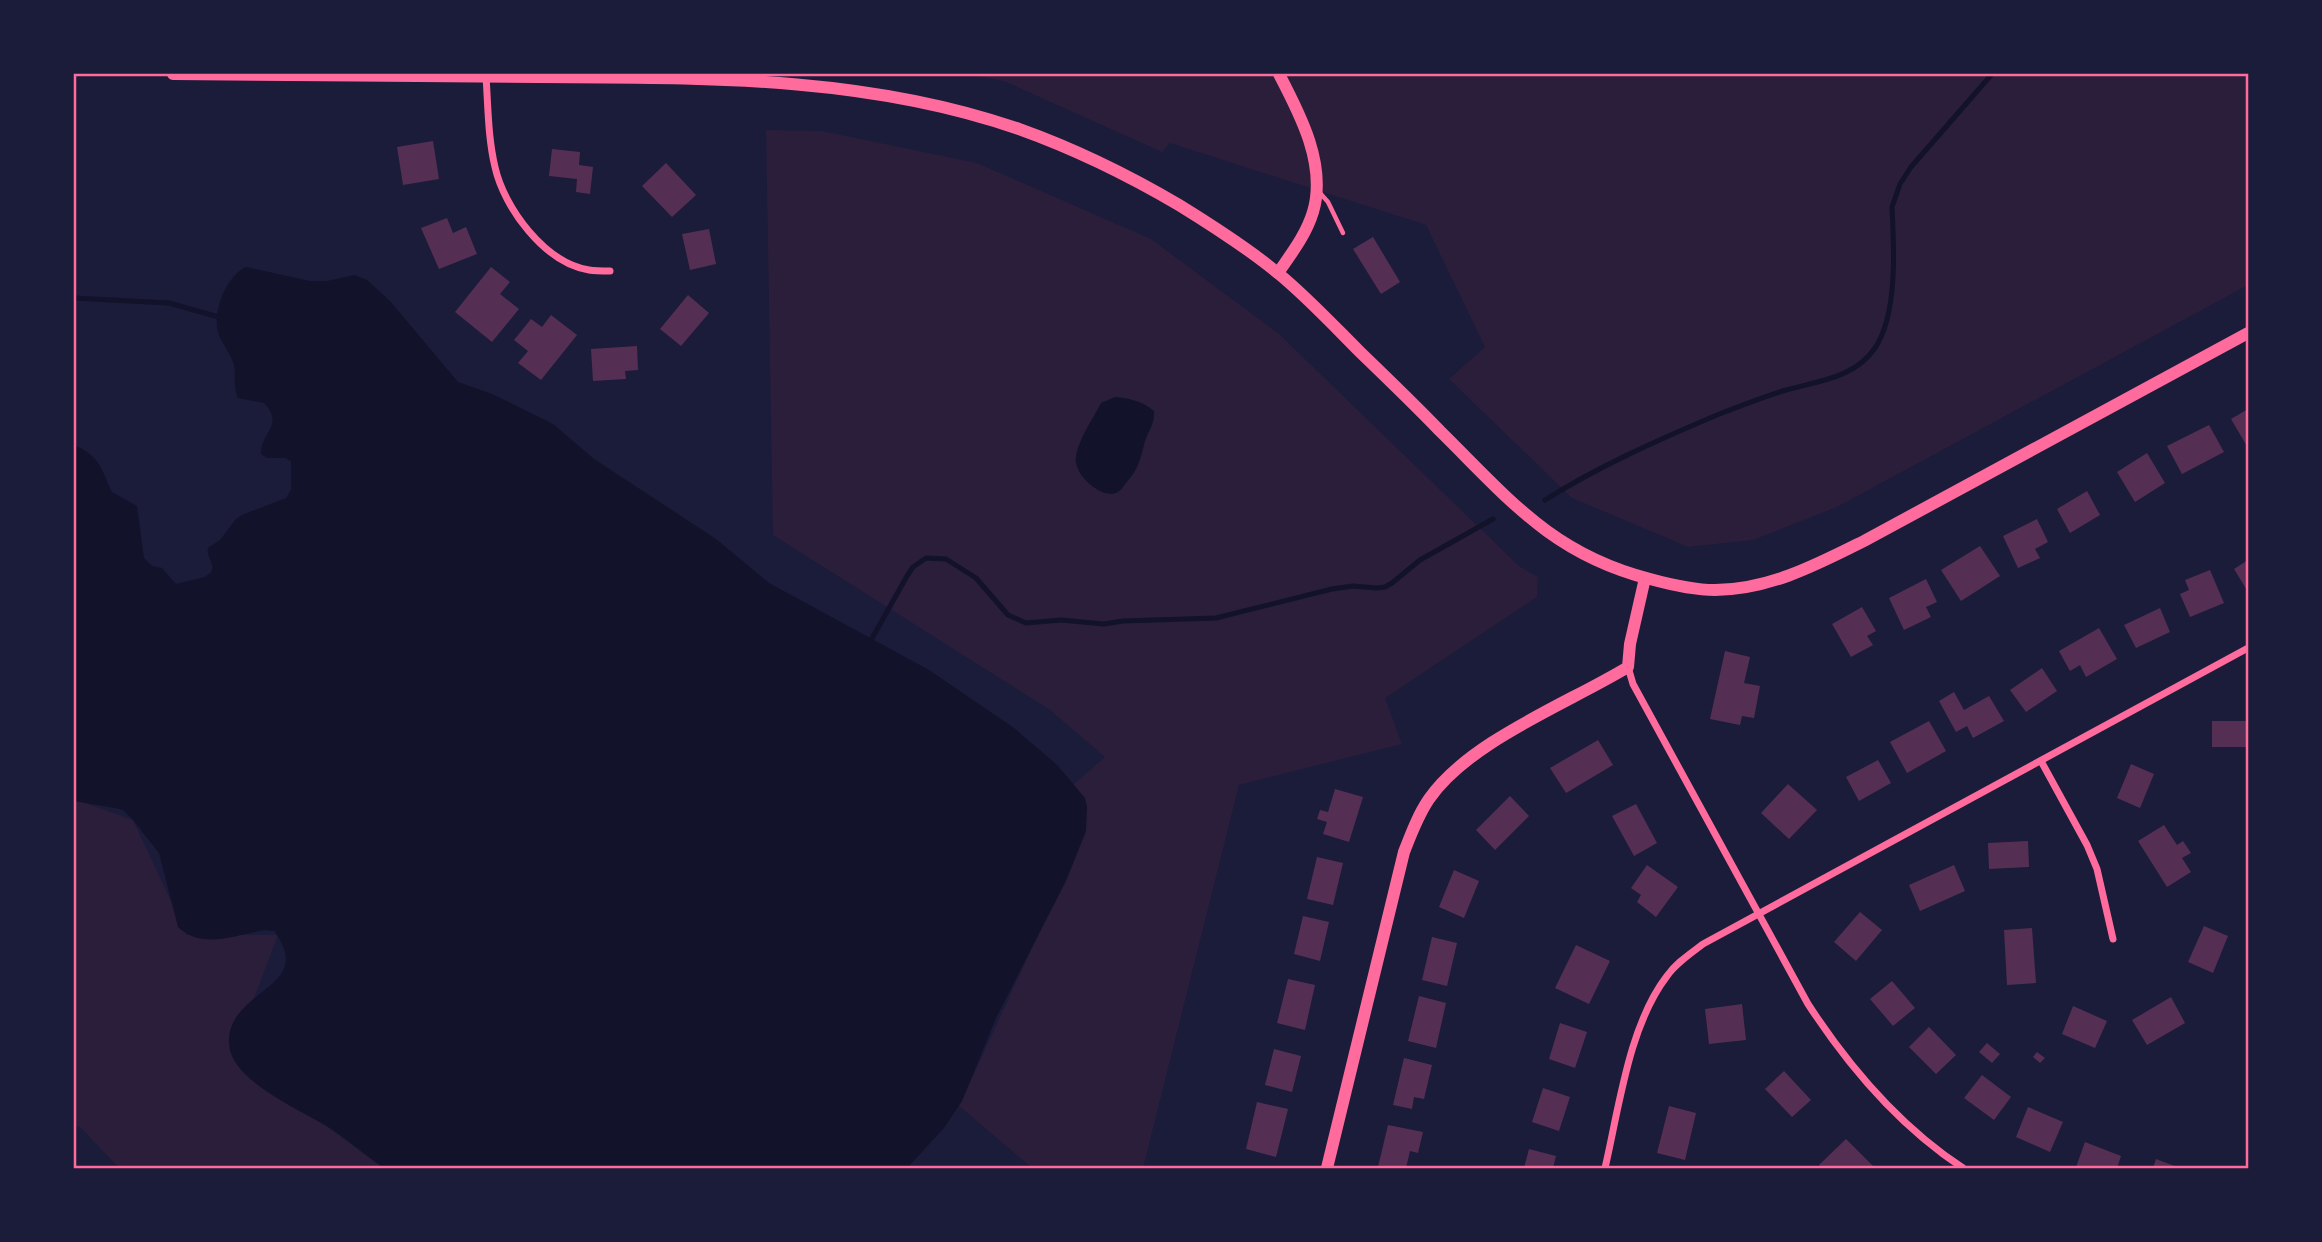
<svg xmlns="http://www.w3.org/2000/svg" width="2322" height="1242" font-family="Lato,sans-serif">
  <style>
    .green { fill: #2a1e3b }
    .water { fill: #12122b }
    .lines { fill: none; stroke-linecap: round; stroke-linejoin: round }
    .stream { stroke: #12122b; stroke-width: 5 }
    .building { fill: #542f53 }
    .service { stroke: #ff6b9d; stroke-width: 4.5 }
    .minor { stroke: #ff6b9d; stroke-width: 7 }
    .tertiary { stroke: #ff6b9d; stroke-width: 12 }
    .neatline { fill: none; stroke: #ff6b9d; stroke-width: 2.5 }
  </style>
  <rect width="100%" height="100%" fill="#1b1b3a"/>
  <g class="green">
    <path d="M966 74H2248V285L1837 507 1753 540 1688 547 1572 498 1449 379 1485 347 1426 225 1170 143 1162 152 1004 81Z"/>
    <path d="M766 130 822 131 977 163 1151 239 1279 334 1519 566 1538 577 1537 597 1385 698 1402 744 1239 785 1143 1168H1032L959 1106 1086 831 1073 785 1105 757 1050 710 773 535Z"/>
    <path d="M74 799 133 820 187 935H278L232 1056 383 1168H119L80 1127 74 1126Z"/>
  </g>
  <g class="water">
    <path d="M246 267 310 281H327L354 275 367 280 390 301 458 382 492 394 553 424 594 459 716 539 769 583 929 670 1014 728 1057 765 1085 798 1087 807 1086 831 1066 881 996 1018 962 1101 944 1128 907 1168H384C367 1156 350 1142 333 1130 304 1111 231 1082 229 1044 226 988 318 989 274 931L265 930C236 935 202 950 178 927L159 853 133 820 123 810 115 808 74 801V447L76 446C100 456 102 471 112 492L137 506 144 558 152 566 162 568 176 584 205 577 211 572C216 564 206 557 208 548L220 540 236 519 242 515 286 498 291 490V461L285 458H267L261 454C261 432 285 425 264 403L238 398C233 387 236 376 234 365 231 354 223 345 219 335 211 314 226 276 246 267Z"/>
    <path d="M1115 397C1129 398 1142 401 1154 411 1155 423 1149 430 1145 441 1140 460 1139 469 1125 484 1123 487 1121 490 1118 492 1104 501 1072 475 1076 456 1079 438 1093 419 1101 403Z"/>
  </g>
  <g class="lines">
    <g class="stream">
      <path d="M74 298 169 303 222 318"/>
      <path d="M1545 500C1599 466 1658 440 1717 415 1740 406 1763 397 1786 390 1818 381 1855 378 1875 348 1898 314 1894 246 1892 207L1900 184 1911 167 1992 74"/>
      <path d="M870 642 907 576 913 567 926 558 946 559 976 578 1008 615 1026 623 1061 620 1104 624 1123 621 1216 618 1332 589 1353 586 1376 588 1385 587 1392 583 1420 560 1493 519"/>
    </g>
  </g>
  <g class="building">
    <path d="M433 141 439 179 403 185 397 147Z"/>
    <path d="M552 149 580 152 579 165 593 167 590 194 576 192 577 179 549 176Z"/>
    <path d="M666 163 696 195 672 217 642 186Z"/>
    <path d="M447 218 453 233 466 227 477 254 439 269 421 228Z"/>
    <path d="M709 229 716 264 690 270 682 234Z"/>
    <path d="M1373 237 1400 282 1381 294 1353 249Z"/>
    <path d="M491 267 510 282 500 294 519 309 492 342 455 312Z"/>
    <path d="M688 295 709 313 681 346 660 329Z"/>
    <path d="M551 315 577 335 541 380 518 363 528 351 514 340 531 319 542 327Z"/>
    <path d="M637 346 638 370 625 371 626 379 593 381 591 349Z"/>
    <path d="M2248 409V448L2231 419Z"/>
    <path d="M2209 425 2224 452 2182 474 2167 446Z"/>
    <path d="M2147 453 2165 483 2135 502 2117 472Z"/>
    <path d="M2087 491 2100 515 2070 533 2057 509Z"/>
    <path d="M2037 519 2048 542 2035 549 2040 558 2018 568 2003 536Z"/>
    <path d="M1980 546 2000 576 1961 601 1941 570Z"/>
    <path d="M2248 560V592L2234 569Z"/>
    <path d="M2210 570 2224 603 2190 617 2180 594 2189 590 2185 580Z"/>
    <path d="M1926 579 1937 602 1926 607 1931 617 1904 630 1889 598Z"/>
    <path d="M1862 607 1876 631 1867 636 1873 645 1851 657 1832 624Z"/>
    <path d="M2160 608 2170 632 2136 648 2124 625Z"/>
    <path d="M2099 628 2117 659 2086 677 2080 665 2070 671 2059 651Z"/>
    <path d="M1725 651 1750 657 1744 683 1760 686 1754 718 1742 716 1740 725 1710 719Z"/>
    <path d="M2042 668 2057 691 2026 712 2010 690Z"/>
    <path d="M1954 692 1964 710 1989 696 2004 721 1973 738 1967 726 1956 732 1939 701Z"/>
    <path d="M1929 721 1946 751 1907 773 1890 742Z"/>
    <rect x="2212" y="721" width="36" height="26"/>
    <path d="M1598 740 1613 765 1566 793 1550 768Z"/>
    <path d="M1878 760 1891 783 1859 801 1846 777Z"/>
    <path d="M2131 764 2154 774 2140 808 2117 798Z"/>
    <path d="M1788 784 1817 810 1789 839 1761 813Z"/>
    <path d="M1335 789 1363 797 1349 842 1323 834 1327 822 1317 819 1320 810 1328 812Z"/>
    <path d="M1510 796 1529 816 1495 850 1476 830Z"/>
    <path d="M1636 804 1657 843 1634 856 1612 816Z"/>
    <path d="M2164 825 2177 845 2183 841 2191 853 2182 858 2191 872 2167 887 2138 841Z"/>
    <path d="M2028 841 2029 867 1989 869 1988 843Z"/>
    <path d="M1317 857 1343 863 1333 905 1307 899Z"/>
    <path d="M1647 865 1678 887 1656 917 1637 902 1641 895 1631 888Z"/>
    <path d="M1954 865 1965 891 1920 911 1909 885Z"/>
    <path d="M1454 870 1479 881 1464 918 1439 907Z"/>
    <path d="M1860 912 1882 930 1856 961 1834 942Z"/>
    <path d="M1303 916 1329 922 1320 961 1294 954Z"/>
    <path d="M2204 926 2228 936 2213 973 2188 962Z"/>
    <path d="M2032 928 2036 983 2007 985 2004 930Z"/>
    <path d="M1432 937 1457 943 1447 986 1422 980Z"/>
    <path d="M1576 945 1610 961 1589 1004 1555 988Z"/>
    <path d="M1288 979 1315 985 1305 1030 1277 1023Z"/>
    <path d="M1892 981 1915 1008 1893 1026 1870 999Z"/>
    <path d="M1419 996 1446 1003 1436 1048 1408 1041Z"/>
    <path d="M2171 997 2185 1023 2147 1045 2132 1020Z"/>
    <path d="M1742 1004 1746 1040 1709 1044 1705 1009Z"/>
    <path d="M2073 1006 2107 1021 2095 1048 2062 1034Z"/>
    <path d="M1560 1023 1587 1032 1575 1068 1549 1059Z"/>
    <path d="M1929 1027 1956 1055 1936 1074 1909 1047Z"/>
    <path d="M1987 1043 2000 1054 1992 1063 1979 1052Z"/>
    <path d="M1274 1049 1301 1056 1292 1092 1265 1085Z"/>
    <path d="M2037 1052 2045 1058 2040 1063 2033 1057Z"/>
    <path d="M1404 1058 1432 1065 1424 1099 1414 1097 1412 1109 1393 1105Z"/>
    <path d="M1784 1071 1811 1100 1792 1117 1765 1089Z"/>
    <path d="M1982 1075 2011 1097 1994 1120 1964 1098Z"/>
    <path d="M1543 1088 1570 1097 1559 1131 1532 1122Z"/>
    <path d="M1257 1102 1288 1109 1276 1157 1246 1149Z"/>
    <path d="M1669 1106 1696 1113 1685 1160 1657 1153Z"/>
    <path d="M2028 1107 2063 1122 2050 1152 2016 1137Z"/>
    <path d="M1388 1125 1423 1132 1418 1153 1410 1151 1406 1168 1378 1167Z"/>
    <path d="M1846 1139 1873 1166 1870 1168H1822L1819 1165Z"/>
    <path d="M2085 1142 2121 1156 2117 1168 2076 1167Z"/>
    <path d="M1529 1149 1556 1156 1553 1168H1524Z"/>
    <path d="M2156 1159 2180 1168H2153Z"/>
  </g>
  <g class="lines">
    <path class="service" d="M1320 193 1328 202 1343 233"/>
    <g class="minor">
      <path d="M486 76C488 106 488 138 495 167 504 208 545 263 589 270 595 271 603 271 610 271"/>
      <path d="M1628 667 1633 684 1808 1004C1849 1067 1899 1126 1963 1168"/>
      <path d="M2041 761 2087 845 2097 869 2113 939"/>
      <path d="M1605 1168C1619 1108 1629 1025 1667 976 1676 963 1690 954 1703 944L2248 648"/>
    </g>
    <g class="tertiary">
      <path d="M173 74C295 75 416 76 538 77 700 78 864 75 1019 129 1075 149 1128 175 1179 205 1213 226 1249 249 1279 274 1308 298 1334 326 1360 352 1387 378 1414 404 1440 431 1509 499 1552 554 1650 579 1672 585 1693 590 1715 590 1769 590 1818 564 1864 541L2248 333"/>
      <path d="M1278 273C1291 254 1306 235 1313 212 1327 165 1300 114 1279 74"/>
      <path d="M1327 1168 1404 852C1411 834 1418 815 1429 799 1469 741 1569 703 1628 667L1630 644 1645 578"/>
    </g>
  </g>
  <rect width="2322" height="1242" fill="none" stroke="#1b1b3a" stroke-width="150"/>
  <rect x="75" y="75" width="2172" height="1092" class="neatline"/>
</svg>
